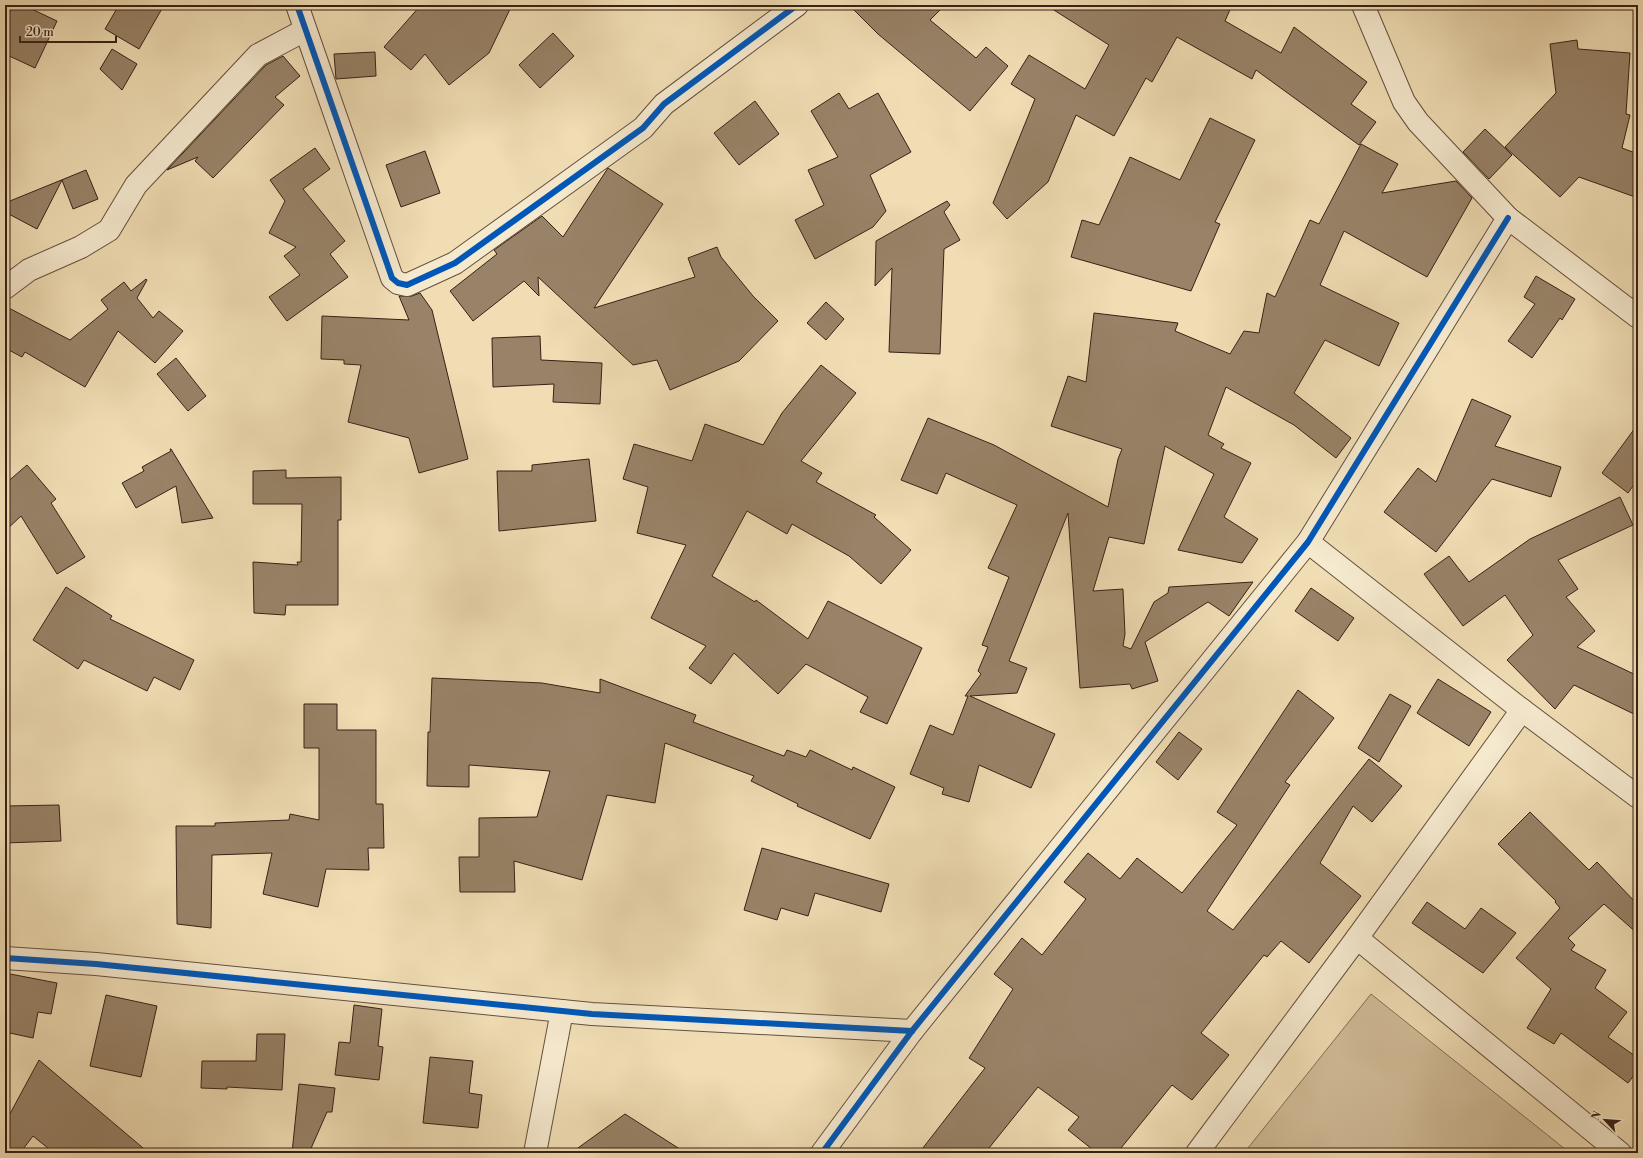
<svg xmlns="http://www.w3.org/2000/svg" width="1643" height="1158" font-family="'Libre Bodoni',serif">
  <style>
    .green { fill: #d1bd99; stroke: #846f57 }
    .building { fill: #988368; stroke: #382115 }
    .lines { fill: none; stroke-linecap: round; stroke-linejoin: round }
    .minor-casing { stroke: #66503d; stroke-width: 24 }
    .minor { stroke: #f5e9ce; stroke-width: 22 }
    .cycleway-casing { stroke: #f5e9ce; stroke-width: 8 }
    .cycleway { stroke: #0057b8; stroke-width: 6 }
  </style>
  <rect width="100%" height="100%" fill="#f0ddb4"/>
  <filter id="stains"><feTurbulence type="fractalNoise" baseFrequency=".005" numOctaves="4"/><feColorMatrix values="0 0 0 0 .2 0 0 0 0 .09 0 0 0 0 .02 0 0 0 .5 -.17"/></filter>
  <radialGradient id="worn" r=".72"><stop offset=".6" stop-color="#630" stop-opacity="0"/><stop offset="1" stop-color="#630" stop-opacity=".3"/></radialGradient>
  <path class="green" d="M1371 994 1570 1153H1244Z"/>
  <g class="building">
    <path d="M13 5H23L57 21 35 68 5 54V22Z"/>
    <path d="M119 5H164L139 49 105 29Z"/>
    <path d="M421 5H512L489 53 449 85 425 54 411 70 384 47Z"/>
    <path d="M849 5H945L930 20 976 58 986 47 1008 66 970 111 878 34Z"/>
    <path d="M1046 5H1232L1225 21 1281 53 1294 27 1367 82 1351 104 1376 122 1359 145 1256 70 1252 79 1177 37 1152 82 1146 78 1114 136 1076 115 1048 182 1007 219 993 203 1035 99 1011 84 1029 55 1085 89 1109 45Z"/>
    <path d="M553 33 574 56 540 88 519 65Z"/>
    <path d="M1577 40 1578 49 1630 53 1626 114 1630 115 1622 148 1638 154V198L1579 177 1560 197 1505 147 1556 93 1550 44Z"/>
    <path d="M112 49 137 64 122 90 100 69Z"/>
    <path d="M375 52 376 76 336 79 334 54Z"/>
    <path d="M283 56 300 76 275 97 284 105 213 178 195 161 198 157 167 170 266 65Z"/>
    <path d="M839 93 849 109 878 93 911 152 870 175 886 211 873 227 815 259 795 220 824 205 808 170 838 157 811 111Z"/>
    <path d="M755 101 779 134 739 165 714 133Z"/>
    <path d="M1210 118 1255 140 1215 222 1220 224 1191 291 1071 257 1082 220 1099 225 1130 157 1180 180Z"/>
    <path d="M1485 129 1512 155 1489 179 1463 152Z"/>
    <path d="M1361 144 1398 164 1382 193 1456 181 1472 198 1427 277 1344 231 1320 285 1399 323 1379 366 1325 340 1294 393 1351 438 1336 458 1294 425 1226 387 1208 435 1224 444 1221 448 1251 463 1224 517 1258 539 1242 563 1178 550 1214 474 1165 446 1144 544 1109 537 1093 591 1123 589 1125 634 1123 646 1131 649 1154 602 1168 593 1169 587 1253 582 1229 616 1208 602 1145 642 1158 681 1132 689 1130 684 1080 688 1068 513 1009 661 1027 668 1017 693 970 696 1055 734 1031 788 979 765 969 802 942 794 944 788 910 774 930 725 953 735 968 696H965L981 674 978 671 988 647 982 645 1009 577 988 568 1017 505 946 473 937 494 901 480 928 418 994 445 1108 507 1118 459 1122 449 1051 426 1068 376 1086 382 1094 313 1178 323 1175 331 1230 354 1244 331 1259 333 1267 293 1275 297 1310 220 1319 224Z"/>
    <path d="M315 148 330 169 303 189 345 241 330 254 348 277 287 321 269 297 300 275 284 256 296 247 269 233 285 201 270 180Z"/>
    <path d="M425 151 440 193 401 207 386 165Z"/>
    <path d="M608 168 663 204 594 308 695 277 688 258 717 247 721 257 753 296 778 321 739 361 670 390 657 360 633 365 538 277 539 296 524 281 473 321 450 291 497 254 494 250 542 216 563 237Z"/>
    <path d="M86 170 98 199 73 209 62 180 37 229 5 212V203Z"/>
    <path d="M947 201 950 205 944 212 960 240 944 249 940 354 889 352 892 268 875 286 876 241Z"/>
    <path d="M1536 276 1575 299 1562 320 1560 318 1532 358 1508 341 1535 304 1524 297Z"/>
    <path d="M146 279 147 280 137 298 153 318 159 311 183 331 155 363 118 331 85 387 25 352 22 357 5 348V306L70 340 108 309 101 300 124 282 131 291Z"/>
    <path d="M420 293 432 310 468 459 419 473 409 438 348 422 361 365 344 364V360L321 359 322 316 409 320 399 296H412Z"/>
    <path d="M826 302 844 319 826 340 807 323Z"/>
    <path d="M540 336 541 360 602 363 600 404 553 402 554 384 493 387 492 338Z"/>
    <path d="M176 358 206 396 188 411 157 374Z"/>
    <path d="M821 365 856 393 801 461 822 473 816 482 876 515 874 517 911 550 881 584 849 556 792 524 787 534 747 511 712 576 755 602 756 600 808 639 828 601 922 648 887 724 860 712 868 697 806 664 778 694 734 653 711 684 689 668 706 646 651 618 686 545 637 533 648 487 623 479 634 444 692 461 705 424 763 445 782 413Z"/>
    <path d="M1472 399 1511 416 1495 446 1561 467 1551 497 1492 479 1436 552 1384 512 1418 468 1436 482Z"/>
    <path d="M1638 424V479L1628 493 1602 473Z"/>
    <path d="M170 449H171L213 518 182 523 176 486 136 508 122 483 144 471 142 467 171 451Z"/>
    <path d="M589 459 596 521 499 531 497 471H532V465Z"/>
    <path d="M27 465 56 499 51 503 85 557 57 574 21 516 5 531V484Z"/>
    <path d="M286 470V478L341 477V520H338V605H286L285 615 254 613 253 562 298 565 297 562H301L302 504H253V471Z"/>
    <path d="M1620 497 1633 525 1558 560 1578 589 1566 597 1595 631 1577 647 1638 676V716L1574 685 1555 709 1507 660 1533 635 1505 595 1463 626 1424 574 1449 556 1469 582 1530 539Z"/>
    <path d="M66 587 112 616 110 619 194 660 180 690 154 677 147 691 84 660 78 669 33 640Z"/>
    <path d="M1311 588 1354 618 1338 641 1295 611Z"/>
    <path d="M432 678 542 683 600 693V679L696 715 693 722 784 756 787 750 806 757 810 750 852 770 853 767 895 787 870 839 797 806 798 804 751 781 754 776 665 743 655 803 607 795 582 880 514 861 515 892H460L459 857H479V818L537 817 550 771 469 765V787L427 786 428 732H430Z"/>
    <path d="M1438 679 1491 712 1469 746 1417 713Z"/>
    <path d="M1298 690 1334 718 1285 782 1290 785 1207 911 1233 930 1369 759 1402 786 1372 822 1353 806 1320 863 1361 896 1309 963 1281 941 1267 957 1264 955 1201 1033 1229 1055 1192 1100 1172 1085 1117 1153H1097L1068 1130 1079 1117 1038 1087 985 1153H919L985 1068 969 1058 1013 989 994 974 1022 938 1042 955 1086 899 1064 882 1088 853 1120 879 1137 858 1182 893 1237 825 1217 812Z"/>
    <path d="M1390 694 1411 706 1379 762 1358 748Z"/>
    <path d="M304 704H337V730H376V804H383L384 848H368L369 870 326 869 318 907 263 894 272 853 212 855 211 928 177 924 176 826H215V823L289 820 290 814 319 820V748H304Z"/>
    <path d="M1179 732 1202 749 1178 780 1156 762Z"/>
    <path d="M59 805 61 841 5 843V806Z"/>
    <path d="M1530 812 1589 870 1597 862 1638 905V934L1604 904 1568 938 1575 945 1571 950 1606 970 1595 988 1627 1012 1608 1037 1638 1058V1070L1628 1083 1561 1033 1554 1044 1527 1028 1551 989 1516 958 1560 908 1555 902 1556 901 1498 844Z"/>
    <path d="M762 848 889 884 881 912 815 893 808 916 781 908 777 920 744 910Z"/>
    <path d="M1427 902 1465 929 1481 908 1516 933 1483 973 1412 923Z"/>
    <path d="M5 973 57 983 51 1014 38 1012 33 1038 5 1032Z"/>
    <path d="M106 995 157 1006 141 1077 90 1066Z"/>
    <path d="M354 1005 382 1009 378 1046 383 1047 379 1080 335 1075 339 1042 350 1043Z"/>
    <path d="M257 1034H285L282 1090 227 1087V1089L201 1088 202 1061H256Z"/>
    <path d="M430 1057 473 1061 469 1093 482 1095 478 1128 423 1123Z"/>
    <path d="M39 1060 149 1153H54L33 1136 20 1153H5V1123Z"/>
    <path d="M299 1084 335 1088 332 1112H327L309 1153H292Z"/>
    <path d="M625 1114 686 1153H571Z"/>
  </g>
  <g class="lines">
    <defs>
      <g id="minor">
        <path d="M297 5 392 278 398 283 407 285 455 263 643 128 664 104 797 5"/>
        <path d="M1363 5 1404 102 1418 122 1508 218 1638 317"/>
        <path d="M5 288 29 270 81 247 109 230 136 185 258 55 305 30"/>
        <path d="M1308 542 1522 710 1638 797"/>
        <path d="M1357 938 1620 1153"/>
        <path d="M5 958 96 964 592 1014 912 1031"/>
        <path d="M535 1153 562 1011"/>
        <path d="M822 1153 912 1031 1308 542 1508 218"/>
        <path d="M1197 1153 1357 938 1522 710"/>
      </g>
    </defs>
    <use href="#minor" class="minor-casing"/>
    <use href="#minor" class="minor"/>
    <defs>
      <g id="cycleway">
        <path d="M297 5 392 278 398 283 407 285 455 263 643 128 664 104 797 5"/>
        <path d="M5 958 96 964 592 1014 912 1031"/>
        <path d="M822 1153 912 1031 1308 542 1508 218"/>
      </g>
    </defs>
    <use href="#cycleway" class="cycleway-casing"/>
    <use href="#cycleway" class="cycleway"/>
  </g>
  <rect width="1643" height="1158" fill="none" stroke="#f0ddb4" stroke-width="20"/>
  <rect x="6" y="6" width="1631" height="1146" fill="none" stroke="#382115" stroke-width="2"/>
  <rect x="10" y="10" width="1623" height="1138" fill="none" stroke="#382115"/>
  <g transform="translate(1605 1120) rotate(296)" stroke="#f5e9ce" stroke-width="3" paint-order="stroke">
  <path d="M0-3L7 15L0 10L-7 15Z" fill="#382115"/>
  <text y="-6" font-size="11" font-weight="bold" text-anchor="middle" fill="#382115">N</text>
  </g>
  <path d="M20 36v6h96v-6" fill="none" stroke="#382115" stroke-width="2"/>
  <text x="26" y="36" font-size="12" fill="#382115" stroke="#f5e9ce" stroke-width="3" paint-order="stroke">20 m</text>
  <rect width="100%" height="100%" filter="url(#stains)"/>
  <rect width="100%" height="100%" fill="url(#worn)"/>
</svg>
